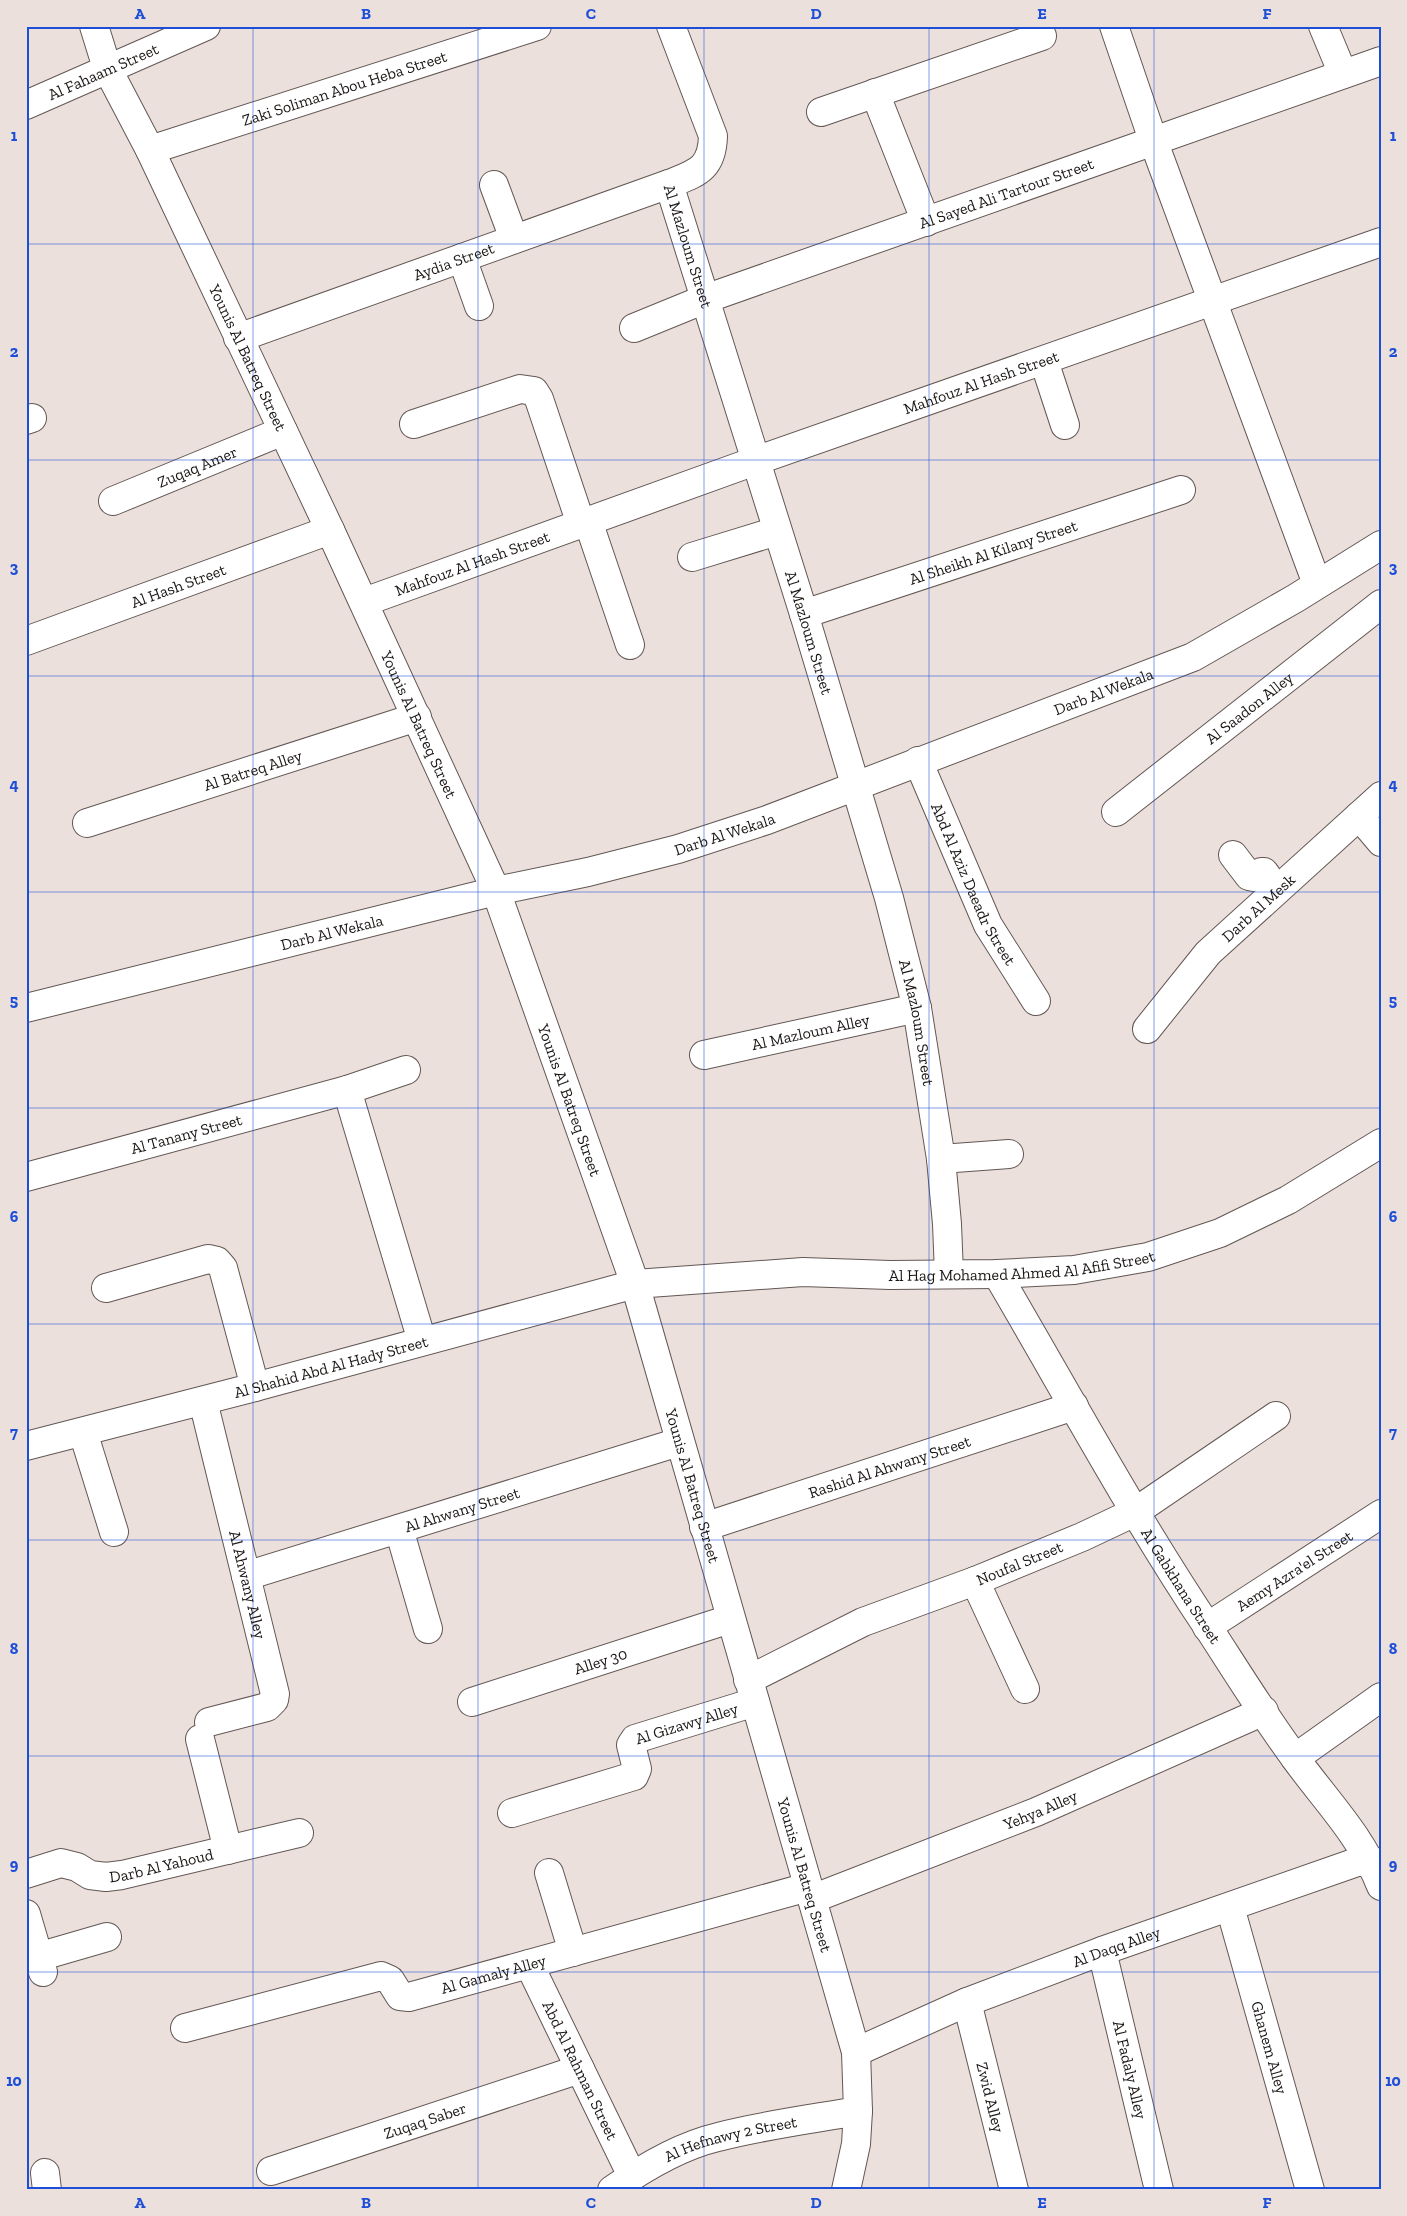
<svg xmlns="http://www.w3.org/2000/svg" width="1407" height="2216" font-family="'Zilla Slab',serif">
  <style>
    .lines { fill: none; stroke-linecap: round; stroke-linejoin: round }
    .minor-casing { stroke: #625754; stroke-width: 30 }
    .minor { stroke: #fff; stroke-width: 28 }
    .grid { fill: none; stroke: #1d4ed8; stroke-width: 1; stroke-opacity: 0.55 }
    .labels { text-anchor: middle; stroke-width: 5; stroke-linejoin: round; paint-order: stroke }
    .street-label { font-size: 16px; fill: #1a1614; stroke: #ece0dc }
    .neatline { fill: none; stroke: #1d4ed8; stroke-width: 2 }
    .grid-label { font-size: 16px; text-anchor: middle; font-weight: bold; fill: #1d4ed8 }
  </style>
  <rect width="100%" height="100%" fill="#ece0dc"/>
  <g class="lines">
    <defs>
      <g id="minor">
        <path id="s1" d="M94 26 107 68 150 150 330 530 496 891 635 1284 856 2052 858 2111 856 2144 846 2190"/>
        <path id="s2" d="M671 26 713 136C712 170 696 173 669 184L804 614 889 898 917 1008 941 1159 947 1224 949 1274"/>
        <path d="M1114 26 1153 140 1317 584"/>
        <path d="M1323 26 1343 74"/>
        <path d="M875 93 926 222"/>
        <path id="s3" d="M26 105 206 26"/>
        <path d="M821 112 1042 36"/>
        <path id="s4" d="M150 150 537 26"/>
        <path d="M494 185 514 239"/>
        <path d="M462 258 479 306"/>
        <path id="s5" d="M634 328 705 299 1381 61"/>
        <path id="s6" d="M238 338 669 184"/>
        <path d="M1044 361 1065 425"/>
        <path d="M26 420 32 418"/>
        <path d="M414 424 520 389 534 391 539 399 581 524"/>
        <path id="s7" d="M113 501 283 431"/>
        <path d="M588 521 630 645"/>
        <path d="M692 557 777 531"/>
        <path id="s8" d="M364 602 755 461 1381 242"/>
        <path id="s9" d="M804 614 1181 490"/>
        <path id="s10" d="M26 641 330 530"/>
        <path id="s11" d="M918 761 988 925 1036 1001"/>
        <path id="s12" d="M1116 812 1381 604"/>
        <path d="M1359 816 1381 842"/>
        <path id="s13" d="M87 823 417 717"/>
        <path d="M1233 855 1249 876 1254 877 1261 872H1264L1276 889"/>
        <path id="s14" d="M26 1008 496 891 588 872 678 849 767 820 1193 657 1296 598 1381 545"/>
        <path id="s15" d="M1147 1029 1208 953 1381 796"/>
        <path id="s16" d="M704 1055 917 1008"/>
        <path d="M347 1090 422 1341"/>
        <path d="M941 1159 1009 1154"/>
        <path id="s17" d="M26 1177 347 1090 406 1070"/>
        <path id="s18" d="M997 1274C1067 1393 1132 1514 1209 1629 1237 1672 1264 1716 1295 1758 1326 1801 1361 1835 1381 1886"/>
        <path d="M106 1288 208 1259 217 1261 223 1268 255 1387"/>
        <path id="s19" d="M203 1401 275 1694 274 1700 267 1707 209 1722"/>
        <path d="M83 1432 114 1532"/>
        <path id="s20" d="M26 1446 255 1387 635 1284 803 1272 890 1275 997 1274 1074 1270 1148 1257 1220 1233 1288 1200 1381 1143"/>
        <path id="s21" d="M704 1527 1074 1406"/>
        <path d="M399 1529 428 1629"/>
        <path id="s22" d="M246 1576 679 1442"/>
        <path d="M975 1581 1025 1689"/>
        <path id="s23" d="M1207 1627 1381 1514"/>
        <path id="s24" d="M748 1680 863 1622 975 1581 1082 1537 1135 1512 1276 1416"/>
        <path id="s25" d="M472 1702 730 1619"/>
        <path d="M200 1739 228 1850"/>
        <path d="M1295 1758 1381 1697"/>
        <path id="s26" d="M512 1813 634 1776 637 1769 631 1745 635 1739 755 1702"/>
        <path d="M549 1873 573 1952"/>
        <path id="s27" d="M26 1874 61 1863 77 1867 90 1875 106 1877 122 1875 299 1833"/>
        <path id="s28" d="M812 1899 1036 1812 1264 1711"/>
        <path id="s29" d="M1230 1907 1310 2190"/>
        <path d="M26 1914 43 1972"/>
        <path id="s30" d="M1102 1951 1159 2190"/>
        <path d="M38 1957 107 1937"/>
        <path id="s31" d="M529 1964 632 2176"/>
        <path id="s32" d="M967 2002 1014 2190"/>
        <path id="s33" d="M185 2028 381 1976 390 1980 400 1996 409 1997 808 1887"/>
        <path id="s34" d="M856 2052 967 2002 1102 1951 1357 1862 1363 1861 1373 1867 1381 1862"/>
        <path id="s35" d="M271 2171 580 2069"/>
        <path d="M45 2173 47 2190"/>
        <path id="s36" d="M612 2190C643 2168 680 2146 718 2137 764 2125 812 2119 858 2111"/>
      </g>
    </defs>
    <use href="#minor" class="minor-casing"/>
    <use href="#minor" class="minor"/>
  </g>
  <path class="grid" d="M253 26V2190M478 26V2190M704 26V2190M929 26V2190M1154 26V2190M26 244H1381M26 460H1381M26 676H1381M26 892H1381M26 1108H1381M26 1324H1381M26 1540H1381M26 1756H1381M26 1972H1381"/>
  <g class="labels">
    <g class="street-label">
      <text dy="6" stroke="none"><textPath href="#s3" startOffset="84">Al Fahaam Street</textPath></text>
      <text dy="6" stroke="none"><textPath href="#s4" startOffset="204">Zaki Soliman Abou Heba Street</textPath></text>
      <text dy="6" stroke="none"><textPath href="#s5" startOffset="396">Al Sayed Ali Tartour Street</textPath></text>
      <text dy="6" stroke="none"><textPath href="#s2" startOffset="254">Al Mazloum Street</textPath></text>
      <text dy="6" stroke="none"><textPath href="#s6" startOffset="229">Aydia Street</textPath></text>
      <text dy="6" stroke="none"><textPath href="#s1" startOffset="366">Younis Al Batreq Street</textPath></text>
      <text dy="6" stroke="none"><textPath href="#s8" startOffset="655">Mahfouz Al Hash Street</textPath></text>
      <text dy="6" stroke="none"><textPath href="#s7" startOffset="91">Zuqaq Amer</textPath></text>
      <text dy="6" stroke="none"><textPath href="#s9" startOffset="199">Al Sheikh Al Kilany Street</textPath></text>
      <text dy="6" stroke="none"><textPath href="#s8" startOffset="115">Mahfouz Al Hash Street</textPath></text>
      <text dy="6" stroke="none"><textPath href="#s10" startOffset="162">Al Hash Street</textPath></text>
      <text dy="6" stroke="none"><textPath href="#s2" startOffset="659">Al Mazloum Street</textPath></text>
      <text dy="6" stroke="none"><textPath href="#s14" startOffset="1125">Darb Al Wekala</textPath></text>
      <text dy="6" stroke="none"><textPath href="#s12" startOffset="169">Al Saadon Alley</textPath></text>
      <text dy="6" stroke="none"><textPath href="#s1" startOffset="771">Younis Al Batreq Street</textPath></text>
      <text dy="6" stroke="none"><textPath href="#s13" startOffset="174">Al Batreq Alley</textPath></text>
      <text dy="6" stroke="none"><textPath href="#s14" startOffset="720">Darb Al Wekala</textPath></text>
      <text dy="6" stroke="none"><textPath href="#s11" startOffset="135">Abd Al Aziz Daeadr Street</textPath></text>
      <text dy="6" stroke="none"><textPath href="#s15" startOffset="165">Darb Al Mesk</textPath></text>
      <text dy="6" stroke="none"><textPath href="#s14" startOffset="315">Darb Al Wekala</textPath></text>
      <text dy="6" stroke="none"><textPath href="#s2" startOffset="1064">Al Mazloum Street</textPath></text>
      <text dy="6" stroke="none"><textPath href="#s16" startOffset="109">Al Mazloum Alley</textPath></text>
      <text dy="6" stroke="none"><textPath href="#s1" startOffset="1176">Younis Al Batreq Street</textPath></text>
      <text dy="6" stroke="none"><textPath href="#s17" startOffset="166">Al Tanany Street</textPath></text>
      <text dy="6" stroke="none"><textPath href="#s20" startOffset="1018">Al Hag Mohamed Ahmed Al Afifi Street</textPath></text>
      <text dy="6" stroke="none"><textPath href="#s20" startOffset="315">Al Shahid Abd Al Hady Street</textPath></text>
      <text dy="6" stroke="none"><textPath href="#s21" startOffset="195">Rashid Al Ahwany Street</textPath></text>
      <text dy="6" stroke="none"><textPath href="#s1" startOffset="1581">Younis Al Batreq Street</textPath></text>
      <text dy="6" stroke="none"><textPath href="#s22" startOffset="226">Al Ahwany Street</textPath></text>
      <text dy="6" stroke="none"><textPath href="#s24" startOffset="296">Noufal Street</textPath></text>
      <text dy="6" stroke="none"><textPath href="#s23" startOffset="104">Aemy Azra'el Street</textPath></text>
      <text dy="6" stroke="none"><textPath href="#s19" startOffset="189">Al Ahwany Alley</textPath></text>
      <text dy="6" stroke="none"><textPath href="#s18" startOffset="362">Al Gabkhana Street</textPath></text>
      <text dy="6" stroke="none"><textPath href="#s25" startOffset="135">Alley 30</textPath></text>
      <text dy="6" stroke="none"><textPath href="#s26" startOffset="221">Al Gizawy Alley</textPath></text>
      <text dy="6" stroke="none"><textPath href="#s28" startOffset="245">Yehya Alley</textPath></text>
      <text dy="6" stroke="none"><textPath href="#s27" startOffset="141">Darb Al Yahoud</textPath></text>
      <text dy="6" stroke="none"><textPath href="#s1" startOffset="1986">Younis Al Batreq Street</textPath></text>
      <text dy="6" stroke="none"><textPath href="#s34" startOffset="281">Al Daqq Alley</textPath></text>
      <text dy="6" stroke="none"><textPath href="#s33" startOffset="328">Al Gamaly Alley</textPath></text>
      <text dy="6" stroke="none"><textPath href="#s29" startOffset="146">Ghanem Alley</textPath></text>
      <text dy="6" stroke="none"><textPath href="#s31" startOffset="118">Abd Al Rahman Street</textPath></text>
      <text dy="6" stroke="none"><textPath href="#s30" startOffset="122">Al Fadaly Alley</textPath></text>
      <text dy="6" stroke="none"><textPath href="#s32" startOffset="98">Zwid Alley</textPath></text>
      <text dy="6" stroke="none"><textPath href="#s35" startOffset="162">Zuqaq Saber</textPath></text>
      <text dy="6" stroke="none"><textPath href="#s36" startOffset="131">Al Hefnawy 2 Street</textPath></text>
    </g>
  </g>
  <rect width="1407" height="2216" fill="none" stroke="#ece0dc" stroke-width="55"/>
  <rect x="28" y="28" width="1352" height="2160" class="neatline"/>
  <g class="grid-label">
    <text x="140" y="19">A</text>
    <text x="366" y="19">B</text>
    <text x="591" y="19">C</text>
    <text x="816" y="19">D</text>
    <text x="1042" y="19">E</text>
    <text x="1267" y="19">F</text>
    <text x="14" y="141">1</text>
    <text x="1393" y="141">1</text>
    <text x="14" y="357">2</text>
    <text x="1393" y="357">2</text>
    <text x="14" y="573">3</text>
    <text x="1393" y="573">3</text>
    <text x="14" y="790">4</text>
    <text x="1393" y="790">4</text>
    <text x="14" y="1006">5</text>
    <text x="1393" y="1006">5</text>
    <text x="14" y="1222">6</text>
    <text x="1393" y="1222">6</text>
    <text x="14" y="1438">7</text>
    <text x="1393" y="1438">7</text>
    <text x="14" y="1654">8</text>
    <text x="1393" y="1654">8</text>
    <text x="14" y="1870">9</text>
    <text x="1393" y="1870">9</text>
    <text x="14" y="2086">10</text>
    <text x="1393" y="2086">10</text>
    <text x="140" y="2208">A</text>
    <text x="366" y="2208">B</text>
    <text x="591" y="2208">C</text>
    <text x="816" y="2208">D</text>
    <text x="1042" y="2208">E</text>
    <text x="1267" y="2208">F</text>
  </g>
</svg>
